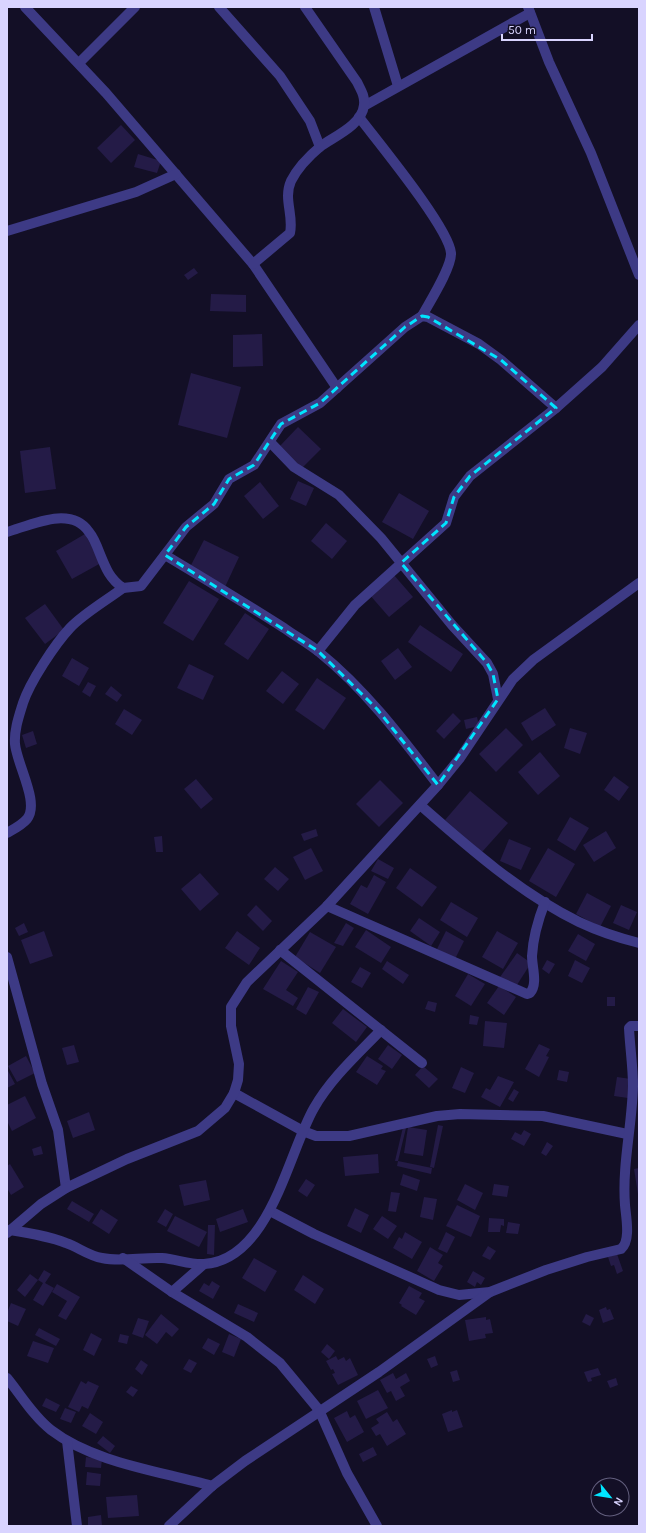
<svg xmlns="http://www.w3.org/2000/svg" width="646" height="1533" font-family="Karla,sans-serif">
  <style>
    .building { fill: #241b47 }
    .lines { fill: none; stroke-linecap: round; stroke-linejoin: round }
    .minor { stroke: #3d3a85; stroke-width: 10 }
    .marked { fill: none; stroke: #00e5ff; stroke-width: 3; stroke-dasharray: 8 5; stroke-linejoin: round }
  </style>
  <rect width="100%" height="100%" fill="#130f26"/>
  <g class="building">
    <path d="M121 125 135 140 111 163 97 148Z"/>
    <path d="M138 154 161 161 157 173 134 167Z"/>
    <path d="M194 268 198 273 188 280 184 275Z"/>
    <path d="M211 294 246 295V312L210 311Z"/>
    <path d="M262 334 263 366 233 367V335Z"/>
    <path d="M191 373 241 387 227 438 178 425Z"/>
    <path d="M298 427 321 449 301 469 279 447Z"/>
    <path d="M50 447 56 489 25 493 20 451Z"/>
    <path d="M298 481 314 488 306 506 290 499Z"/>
    <path d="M260 482 279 506 263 519 244 496Z"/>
    <path d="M399 493 429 511 413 539 382 522Z"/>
    <path d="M326 523 347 541 332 559 311 541Z"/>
    <path d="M85 534 101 563 72 579 56 551Z"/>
    <path d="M204 540 239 557 225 587 189 569Z"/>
    <path d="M393 574 413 597 389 617 369 594Z"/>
    <path d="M189 581 219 599 193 641 163 623Z"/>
    <path d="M45 604 64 630 45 644 25 618Z"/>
    <path d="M245 613 269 629 248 660 224 644Z"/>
    <path d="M420 625 463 654 451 672 408 642Z"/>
    <path d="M398 648 412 667 395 680 381 661Z"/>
    <path d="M72 658 89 668 79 686 62 676Z"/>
    <path d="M189 664 214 676 203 700 177 688Z"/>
    <path d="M282 671 299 684 283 704 266 691Z"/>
    <path d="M317 678 346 698 324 730 295 710Z"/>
    <path d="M88 682 96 686 90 697 82 692Z"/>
    <path d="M111 686 122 695 117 702 105 694Z"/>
    <path d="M545 708 556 725 532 741 521 723Z"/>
    <path d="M124 709 142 720 132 735 115 724Z"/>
    <path d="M453 713 461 721 444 739 436 731Z"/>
    <path d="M477 717 479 726 466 729 464 720Z"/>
    <path d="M506 728 523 745 496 772 479 754Z"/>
    <path d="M570 728 587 733 580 754 564 748Z"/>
    <path d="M33 731 37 744 26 748 22 735Z"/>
    <path d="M540 752 560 776 538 795 518 772Z"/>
    <path d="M614 776 629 787 619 801 604 790Z"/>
    <path d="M196 779 213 799 201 809 184 789Z"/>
    <path d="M380 780 403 803 379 827 356 804Z"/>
    <path d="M470 791 508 823 482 852 445 820Z"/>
    <path d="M570 817 589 828 575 851 557 840Z"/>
    <path d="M316 829 318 836 304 841 301 834Z"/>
    <path d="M606 831 616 848 594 862 583 845Z"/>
    <path d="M162 836 163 852H156L154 837Z"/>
    <path d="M509 839 531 848 521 870 500 861Z"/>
    <path d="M311 848 323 871 305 880 293 857Z"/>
    <path d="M548 848 575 864 556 897 529 881Z"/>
    <path d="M378 859 394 868 388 879 371 871Z"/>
    <path d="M275 867 289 879 278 891 264 879Z"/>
    <path d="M410 868 437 887 422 907 396 888Z"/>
    <path d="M200 873 219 894 200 911 181 889Z"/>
    <path d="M374 875 386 882 368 914 350 904 361 885 367 888Z"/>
    <path d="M587 893 611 906 600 927 576 914Z"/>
    <path d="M451 902 478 918 467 937 440 920Z"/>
    <path d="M256 905 272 921 263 931 247 915Z"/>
    <path d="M621 905 637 912 629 930 613 923Z"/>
    <path d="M419 918 440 932 431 946 410 931Z"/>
    <path d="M24 923 28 932 19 936 15 928Z"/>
    <path d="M346 923 354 928 343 946 334 943Z"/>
    <path d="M366 930 391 947 381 963 355 947Z"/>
    <path d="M44 931 53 956 30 964 21 940Z"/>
    <path d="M237 931 260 948 249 965 225 948Z"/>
    <path d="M446 931 464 941 455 959 437 949Z"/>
    <path d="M497 931 518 943 503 969 482 957Z"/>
    <path d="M310 932 336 947 320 973 295 957Z"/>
    <path d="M578 934 595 944 586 961 568 951Z"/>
    <path d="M517 953 531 963 515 988 500 977Z"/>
    <path d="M547 960 555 964 549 974 542 969Z"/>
    <path d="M575 960 590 968 582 983 568 976Z"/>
    <path d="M281 961 298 972 286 990 298 998 293 1006 263 989Z"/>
    <path d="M387 961 409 975 403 984 382 969Z"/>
    <path d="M360 967 371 973 362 988 351 982Z"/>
    <path d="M468 974 485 984 471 1006 455 996Z"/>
    <path d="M499 986 516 997 504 1015 487 1003Z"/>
    <path d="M308 987 319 992 306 1015 296 1009Z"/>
    <rect x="607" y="997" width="8" height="9"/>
    <path d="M428 1001 437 1003 435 1012 425 1009Z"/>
    <path d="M343 1009 367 1027 356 1042 332 1023Z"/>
    <path d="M470 1015 479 1017 477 1025 469 1024Z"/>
    <path d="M485 1021 507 1023 504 1048 483 1046Z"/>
    <path d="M539 1044 550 1049 546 1056 549 1057 539 1077 525 1069Z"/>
    <path d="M74 1045 79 1062 67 1065 62 1048Z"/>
    <path d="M388 1045 402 1055 392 1069 378 1059Z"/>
    <path d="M26 1056 35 1073 17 1082 8 1066Z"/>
    <path d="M367 1056 383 1066 381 1069 386 1071 377 1085 356 1072Z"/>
    <path d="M423 1066 438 1079 429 1088 415 1075Z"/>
    <path d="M461 1067 474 1073 465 1093 452 1088Z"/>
    <path d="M7 1069 15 1084 7 1088Z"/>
    <path d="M559 1070 569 1072 567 1082 557 1080Z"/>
    <path d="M498 1076 514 1082 500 1107 481 1097 486 1088 490 1090Z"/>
    <path d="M617 1077 631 1079 628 1098 614 1096Z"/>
    <path d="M514 1089 519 1092 513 1102 508 1099Z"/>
    <path d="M25 1096 36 1118 12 1131 7 1121V1105Z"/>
    <path d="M89 1112 95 1130 73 1138 67 1121Z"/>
    <path d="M438 1125 443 1126 434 1168 430 1167Z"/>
    <path d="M403 1127 406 1128 398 1161 432 1168 431 1174 397 1166 398 1161H395Z"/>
    <path d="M408 1127 427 1130 423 1156 404 1153Z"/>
    <path d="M524 1130 531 1134 524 1146 511 1139 515 1132 521 1135Z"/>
    <path d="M547 1142 553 1146 546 1156 541 1153Z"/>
    <path d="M41 1146 43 1154 34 1156 32 1149Z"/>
    <path d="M378 1154 379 1173 345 1176 343 1157Z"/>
    <path d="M10 1164 24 1187 11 1195 7 1188V1166Z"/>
    <path d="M639 1168V1194H638L634 1169Z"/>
    <path d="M403 1174 420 1180 417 1191 400 1185Z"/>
    <path d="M306 1179 315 1185 307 1197 298 1191Z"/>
    <path d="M206 1180 210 1200 184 1206 179 1185Z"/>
    <path d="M465 1184 483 1193 475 1210 457 1200Z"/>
    <path d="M494 1184 509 1186 507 1197 492 1195Z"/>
    <path d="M391 1192 400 1193 396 1212 388 1211Z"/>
    <path d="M424 1197 437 1199 433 1220 420 1217Z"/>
    <path d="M72 1201 94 1214 89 1222 67 1209Z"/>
    <path d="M457 1205 480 1216 471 1237 446 1226Z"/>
    <path d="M355 1208 369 1215 361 1233 347 1226Z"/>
    <path d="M101 1209 118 1220 109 1234 92 1223Z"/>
    <path d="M165 1209 173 1214 166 1227 157 1222Z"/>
    <path d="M243 1209 248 1222 220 1232 216 1219Z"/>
    <path d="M175 1216 207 1232 199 1247 167 1231Z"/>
    <path d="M382 1216 397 1226 388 1239 373 1229Z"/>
    <path d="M489 1218 504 1219V1226L501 1225 500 1232H488Z"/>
    <path d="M508 1222 520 1224 518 1234 506 1233Z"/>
    <path d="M208 1225H215L214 1255 207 1254Z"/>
    <path d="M405 1232 422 1242 412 1259 393 1248 399 1237 402 1239Z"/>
    <path d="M446 1232 455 1237 447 1253 438 1249Z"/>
    <path d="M488 1246 496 1251 490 1260 482 1256Z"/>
    <path d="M430 1247 443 1255 438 1263 443 1266 434 1281 417 1271Z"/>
    <path d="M617 1254 623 1271 617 1274 614 1265 611 1266 608 1257Z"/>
    <path d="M254 1258 277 1271 265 1292 242 1278Z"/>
    <path d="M44 1270 51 1274 45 1283 54 1288 43 1306 33 1300 43 1283 38 1280Z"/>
    <path d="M473 1271 485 1278 481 1285 477 1282 475 1287 467 1282Z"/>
    <path d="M30 1274 38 1280 25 1297 17 1290Z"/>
    <path d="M303 1275 324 1289 315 1304 294 1290Z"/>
    <path d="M212 1281 220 1286 213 1299 199 1291 204 1283 209 1286Z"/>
    <path d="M57 1284 80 1297 66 1320 58 1316 67 1301 52 1292Z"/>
    <path d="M409 1286 422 1293 419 1298 425 1301 416 1315 401 1306 402 1305 399 1303Z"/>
    <path d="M11 1303 26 1309 18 1326 7 1321V1313Z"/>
    <path d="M238 1304 258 1313 254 1322 234 1313Z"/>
    <path d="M606 1307 607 1310 610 1309 614 1319 603 1323 599 1310Z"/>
    <path d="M161 1314 179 1329 172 1337 166 1332 157 1344 145 1335Z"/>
    <path d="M586 1314 594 1318 590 1326 582 1322Z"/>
    <path d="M486 1317V1320L490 1319 493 1333 485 1334 486 1338 469 1341 465 1320Z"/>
    <path d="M138 1318 149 1321 143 1338 132 1334Z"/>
    <path d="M39 1328 60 1339 56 1346 35 1335Z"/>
    <path d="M91 1333 102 1339 94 1356 83 1350Z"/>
    <path d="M120 1334 129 1336 127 1344 118 1342Z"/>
    <path d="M229 1334 241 1339 234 1357 222 1352Z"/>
    <path d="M208 1338 220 1344 214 1355 202 1348Z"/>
    <path d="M33 1341 54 1348 48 1363 27 1356Z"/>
    <path d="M327 1344 335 1351 329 1359 321 1352Z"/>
    <path d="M336 1356 338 1360 344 1357 346 1361 350 1358 358 1375 338 1385 332 1374 335 1373 333 1369 331 1370 326 1361Z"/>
    <path d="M435 1356 438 1365 431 1368 427 1359Z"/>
    <path d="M189 1359 197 1363 191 1373 183 1369Z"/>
    <path d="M141 1360 148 1365 142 1375 135 1369Z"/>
    <path d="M598 1368 601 1375 591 1378 592 1381 588 1382 584 1372Z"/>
    <path d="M457 1370 460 1380 453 1382 450 1372Z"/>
    <path d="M393 1373 396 1379 406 1373 410 1381 400 1387 405 1396 396 1401 391 1391 387 1393 380 1380Z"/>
    <path d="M616 1378 618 1385 610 1388 607 1381Z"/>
    <path d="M81 1381 86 1384 88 1381 99 1386 88 1409 82 1406 79 1412 68 1407Z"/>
    <path d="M131 1386 138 1390 133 1397 126 1392Z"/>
    <path d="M378 1390 388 1408 366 1419 357 1401Z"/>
    <path d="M46 1398 60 1405 56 1412 42 1406Z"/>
    <path d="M65 1408 76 1412 71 1423 60 1419Z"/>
    <path d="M452 1410V1412L457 1410 463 1427 448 1432 442 1414Z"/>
    <path d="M347 1411 350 1418 355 1415 364 1432 347 1442 334 1418Z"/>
    <path d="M387 1412 393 1422 397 1419 406 1434 387 1446 380 1434 376 1436 371 1428 379 1423 376 1419Z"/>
    <path d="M90 1413 103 1422 96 1434 82 1426Z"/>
    <path d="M103 1436 115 1446 110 1453 97 1443Z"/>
    <path d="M373 1447 377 1455 363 1462 359 1454Z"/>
    <path d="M86 1457 102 1459 101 1468 85 1467Z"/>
    <path d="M87 1472 101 1474 100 1486 86 1485Z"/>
    <path d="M137 1495 139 1516 108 1518 106 1497Z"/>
    <path d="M101 1515 102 1526H88V1517Z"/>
  </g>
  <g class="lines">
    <g class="minor">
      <path d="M25 7 106 93 253 264 337 388"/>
      <path d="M219 7 280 76 310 121 320 147"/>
      <path d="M374 7 398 86"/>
      <path d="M528 7 549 62 591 153 639 275"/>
      <path d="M79 63 135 7"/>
      <path d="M364 106 530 13"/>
      <path d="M359 117C378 142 449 228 451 253 452 267 429 303 422 316"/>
      <path d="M7 231 136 192 176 174"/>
      <path d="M253 264 290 233C294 215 283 199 291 181 298 167 309 156 321 146 335 136 362 125 364 105 365 96 361 90 357 82L305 7"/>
      <path d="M270 442 294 467 339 495 381 538 452 625 487 663 493 674 498 699"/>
      <path d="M7 532C31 525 71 505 89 532 94 538 97 546 100 554 106 569 110 579 123 588L141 586 186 527 214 504 229 479 254 465 281 424 320 403 405 327 422 316 428 317 479 344 501 360 556 408"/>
      <path d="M165 555C205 579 245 603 284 628 295 636 308 643 319 652 365 689 402 738 438 785"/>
      <path d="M318 651 355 605 446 523 454 497 470 476 556 408 602 367 639 325"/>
      <path d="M420 805C469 848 520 893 579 922 598 931 619 938 639 943"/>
      <path d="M7 833C14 829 22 825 27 819 40 803 17 765 15 744 14 730 19 716 23 703 30 682 55 644 70 628 83 614 107 600 123 588"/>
      <path d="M327 906 527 994 530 993C538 984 532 967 532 956 533 937 538 920 545 902"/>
      <path d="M280 950 422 1063"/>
      <path d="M7 957 42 1084 58 1130 66 1188"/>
      <path d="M234 1093 303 1131 316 1136H349L437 1116 460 1114 543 1116 627 1134"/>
      <path d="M270 1211 314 1234 439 1290 459 1295 490 1292 546 1270 587 1257 621 1249C631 1241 626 1217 625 1205 622 1165 632 1126 633 1086 633 1067 630 1048 629 1028L631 1026H639"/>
      <path d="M10 1230C29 1233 48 1236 66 1243 78 1247 89 1256 102 1258 121 1262 142 1257 162 1258 176 1259 191 1265 204 1264 270 1260 288 1153 314 1108 331 1078 358 1054 381 1030"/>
      <path d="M7 1233 41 1204 66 1188 127 1159 198 1131 225 1108 234 1093 238 1080 239 1064 231 1026V1007L247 982 327 906 438 785 460 758 513 679 533 660 639 583"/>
      <path d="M123 1258 172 1292 247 1337 280 1363 319 1410 347 1473 377 1526"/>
      <path d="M172 1292 204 1264"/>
      <path d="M7 1378C21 1395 33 1416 51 1430 94 1463 160 1471 212 1486"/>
      <path d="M67 1441 77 1526"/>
      <path d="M169 1526 212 1486 245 1461 379 1372 490 1292"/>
    </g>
  </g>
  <path class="marked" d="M422 316 428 317 501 360 556 408 470 476 454 497 446 523 401 563 487 663 493 674 498 699 438 785 377 709 318 651 165 555 186 527 214 504 229 479 254 465 281 424 320 403 405 327Z"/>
  <rect width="646" height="1533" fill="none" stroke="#d9d4ff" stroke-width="16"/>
  <g transform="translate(610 1497) rotate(120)"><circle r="19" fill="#130f26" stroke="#625e7d"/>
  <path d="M0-3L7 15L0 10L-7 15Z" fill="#00e5ff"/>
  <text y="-6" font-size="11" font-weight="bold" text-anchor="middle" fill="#d9d4ff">N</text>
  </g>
  <path d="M502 34v6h90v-6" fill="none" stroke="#d9d4ff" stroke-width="2"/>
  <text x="508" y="34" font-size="12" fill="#d9d4ff" stroke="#130f26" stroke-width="3" paint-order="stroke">50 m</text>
</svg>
